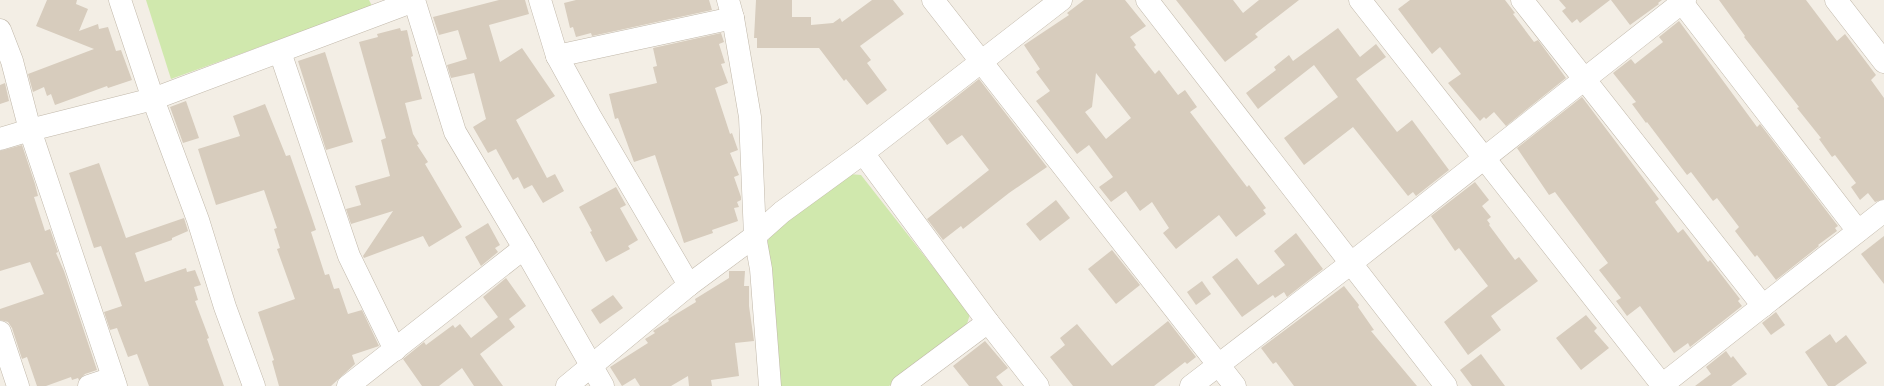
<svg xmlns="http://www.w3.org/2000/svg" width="1884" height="386" font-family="'Fira Sans Condensed',sans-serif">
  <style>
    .green { fill: #d0e8ad }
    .building { fill: #d7ccbd; fill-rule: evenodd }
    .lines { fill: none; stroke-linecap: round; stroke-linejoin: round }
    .minor-casing { stroke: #c1b8aa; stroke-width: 23 }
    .minor { stroke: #fff; stroke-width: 22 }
  </style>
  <rect width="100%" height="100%" fill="#f3eee5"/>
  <g class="green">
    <path d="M146 0H369L372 6 171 79Z"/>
    <path d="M849 174 861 175 970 314 967 324 889 386H775L764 249 770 236 778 228Z"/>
  </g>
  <g class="building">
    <path d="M47 0H77L76 4 88 9 79 31 98 24 99 29 108 27 116 51 121 50 132 80 108 88 107 86 55 105 51 94 47 96 44 87 33 92 28 74 94 49 36 26Z"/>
    <path d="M499 0H525L529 14 489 25 500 62 522 48 555 96 516 120 547 178 555 174 564 191 543 203 532 185 524 189 518 177 513 180 496 149 488 153 473 127 486 119 474 73 451 78 447 65 467 59 458 30 439 35 433 17Z"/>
    <path d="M576 0H709L712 10 592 36 591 33 576 37 573 27 570 28 564 3Z"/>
    <path d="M756 0H792V17H811V25L833 23 840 18 842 22 872 0H893L904 14 860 46 871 60 867 63 887 90 867 105 846 79 844 81 819 48H757V38H754Z"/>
    <path d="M1084 0H1125L1146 26 1130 37 1136 45 1134 47 1155 74 1159 70 1178 95 1185 90 1197 107 1190 112 1247 187 1249 185 1266 208 1263 210 1266 214 1236 237 1219 215 1176 249 1163 233 1169 228 1152 202 1140 211 1126 191 1111 202 1099 187 1113 177 1089 145 1077 154 1036 101 1050 91 1036 72 1040 69 1024 45 1069 15 1067 13ZM1096 73 1131 118 1106 139 1085 112 1092 107Z"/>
    <path d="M1176 0H1233L1243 13 1259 0H1299L1255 34 1258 37 1225 62Z"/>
    <path d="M1410 0H1505L1515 13 1513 14 1534 42 1538 40 1566 78 1506 126 1494 112 1486 119 1484 117 1480 121 1448 83 1461 74 1440 47 1432 54 1398 9Z"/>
    <path d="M1559 0H1610L1580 23 1577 19 1572 23 1562 11 1566 8Z"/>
    <path d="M1611 0H1662L1658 3 1659 4 1630 25Z"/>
    <path d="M1719 0H1806L1837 41 1845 34 1876 75 1871 80 1884 98V199L1875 202 1868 193 1860 200 1851 187 1856 183 1835 155 1832 157 1819 139 1821 138 1797 108 1799 107 1744 37 1745 36Z"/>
    <path d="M1679 21 1757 127 1760 124 1838 226 1835 228 1837 231 1818 245 1819 246 1776 280 1757 255 1755 257 1735 231 1739 227 1717 198 1713 201 1691 172 1687 175 1647 122 1646 123 1632 104 1636 102 1613 73 1631 59 1635 64 1663 42 1659 37Z"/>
    <path d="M400 28 401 31 407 30 413 56 411 57 422 99 405 103 413 134 419 144 417 145 428 162 425 164 462 227 429 247 423 236 364 258 363 256 393 211 351 224 346 209 361 205 355 186 390 176 381 140 386 138 359 42 378 37 377 34Z"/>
    <path d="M1338 28 1360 57 1376 44 1386 57 1356 79 1397 132 1412 120 1449 170 1416 196 1413 192 1408 196 1353 127 1304 165 1284 138 1338 97 1314 65 1258 109 1246 93 1276 70 1274 67 1289 55 1293 61Z"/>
    <path d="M721 33 724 42 719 44 725 63 721 64 728 83 715 88 730 134 732 133 738 150 730 153 739 175 734 177 741 197V200L737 202 739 207 734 208 738 221 712 230 713 233 684 243 655 155 634 162 618 118 615 119 609 94 657 83 653 67 657 66 653 48Z"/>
    <path d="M325 52 353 142 326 150 298 61Z"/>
    <path d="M979 79 1047 167 1009 193 963 229 961 226 943 240 927 219 989 170 962 135 947 145 928 119Z"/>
    <path d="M5 83 9 101 0 104V85Z"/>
    <path d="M1582 97 1659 199 1655 202 1678 233 1683 229 1708 262 1710 260 1740 299 1738 301 1742 306 1690 347 1688 343 1674 353 1640 306 1627 316 1616 301 1621 298 1599 270 1608 263 1555 192 1549 195 1517 148Z"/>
    <path d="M186 101 199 138 183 143 170 107Z"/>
    <path d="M265 104 286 156 290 155 311 215 316 230 311 232 325 275 329 274 334 289 339 288 348 314 362 310 379 346 352 355 355 364 331 386H279L272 361 274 360 258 312 295 299 277 249 280 248 274 229 277 228 264 190 216 205 198 149 240 136 233 116Z"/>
    <path d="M22 145 35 184 38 196 34 197 45 231 50 229 58 252 56 253 64 271 97 370 85 374 79 380 78 378 72 380 71 377 46 386H37L27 357 22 359 12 328 8 322 0 320V309L44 294 30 262 0 271V151Z"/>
    <path d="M99 163 126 238 184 218 188 231 172 238V240L135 253 145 282 186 268 187 272 195 270 201 285 194 287 198 300 195 301 209 338 207 339 224 386H149L137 354 128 357 117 328 110 330 104 312 122 306 101 246 94 248 69 173Z"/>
    <path d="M1475 182 1489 200 1482 206 1491 217 1487 220 1490 224 1489 225 1515 260 1519 257 1538 281 1491 316 1501 330 1468 355 1444 322 1488 286 1459 248 1455 251 1431 216Z"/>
    <path d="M616 187 626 205 620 208 638 240 628 246 630 249 606 262 590 232 592 231 579 207Z"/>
    <path d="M1056 200 1070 218 1040 241 1026 224Z"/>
    <path d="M488 223 500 245 495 248 498 252 481 266 465 237Z"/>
    <path d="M1296 233 1323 269 1287 297 1284 292 1275 298 1273 295 1242 317 1212 277 1237 258 1258 285 1285 265 1274 251Z"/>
    <path d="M1884 236V284L1861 254Z"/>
    <path d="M1112 250 1140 285 1116 304 1088 269Z"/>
    <path d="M729 271H745L744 286H749V306L754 341 735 343 739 376 711 380 712 386H689L688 376 671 386H640L635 378 622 386 610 367 648 343 645 339 655 333 653 331 656 329 669 321 668 319 696 302 695 299 729 278Z"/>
    <path d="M506 278 526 306 509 319 515 327 480 354 503 386H474L462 368 439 386H422L403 359 424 342 426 345 453 325 455 328 460 324 471 338 498 317 483 297Z"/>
    <path d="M1202 281 1211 294 1196 305 1187 292Z"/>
    <path d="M1344 286 1359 305 1358 307 1374 330 1371 331 1417 386H1294L1276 362 1273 364 1261 348Z"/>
    <path d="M613 295 623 308 600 324 591 310Z"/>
    <path d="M1776 312 1785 325 1771 335 1762 323Z"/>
    <path d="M1586 315 1597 328 1594 331 1609 348 1581 370 1556 338Z"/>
    <path d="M1168 321 1196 357 1187 364 1185 362 1154 386H1073L1050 357 1065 345 1060 338 1077 324 1112 366Z"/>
    <path d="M1830 334 1836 343 1846 335 1867 363 1835 386H1828L1805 352Z"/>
    <path d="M985 341 1008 368 996 377 1003 386H969L953 366Z"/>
    <path d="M1726 351 1731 358 1733 356 1747 374 1731 386H1695L1711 374 1706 367Z"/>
    <path d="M1481 354 1505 386H1472L1460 370Z"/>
  </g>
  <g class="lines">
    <defs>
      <g id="minor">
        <path d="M120 0 153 99 198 220 225 307 254 386"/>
        <path d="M414 0 455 132 524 248 603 386"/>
        <path d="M540 0 557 56 590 116 689 285"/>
        <path d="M728 0 733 18 750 117 755 236 761 269 770 386"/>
        <path d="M933 0 1235 386"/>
        <path d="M1147 0 1446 386"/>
        <path d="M1360 0 1663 386"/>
        <path d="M1522 0 1763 306"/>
        <path d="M1680 0 1858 231"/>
        <path d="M1836 0 1884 62"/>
        <path d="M0 30 12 61 30 130 116 386"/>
        <path d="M280 52 349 256 395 350"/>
        <path d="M557 56 733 18"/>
        <path d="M0 139 30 130 153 99 414 1"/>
        <path d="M863 153 988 322 1038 386"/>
        <path d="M0 332 18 386"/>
        <path d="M1662 385 1884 211"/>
        <path d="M89 386 113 378"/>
        <path d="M348 386 524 248"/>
        <path d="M567 386 689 285 755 236 782 212 863 153 1061 0"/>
        <path d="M902 386 988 322"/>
        <path d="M1191 386 1350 264 1685 0"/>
      </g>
    </defs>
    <use href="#minor" class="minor-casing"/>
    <use href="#minor" class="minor"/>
  </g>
</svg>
